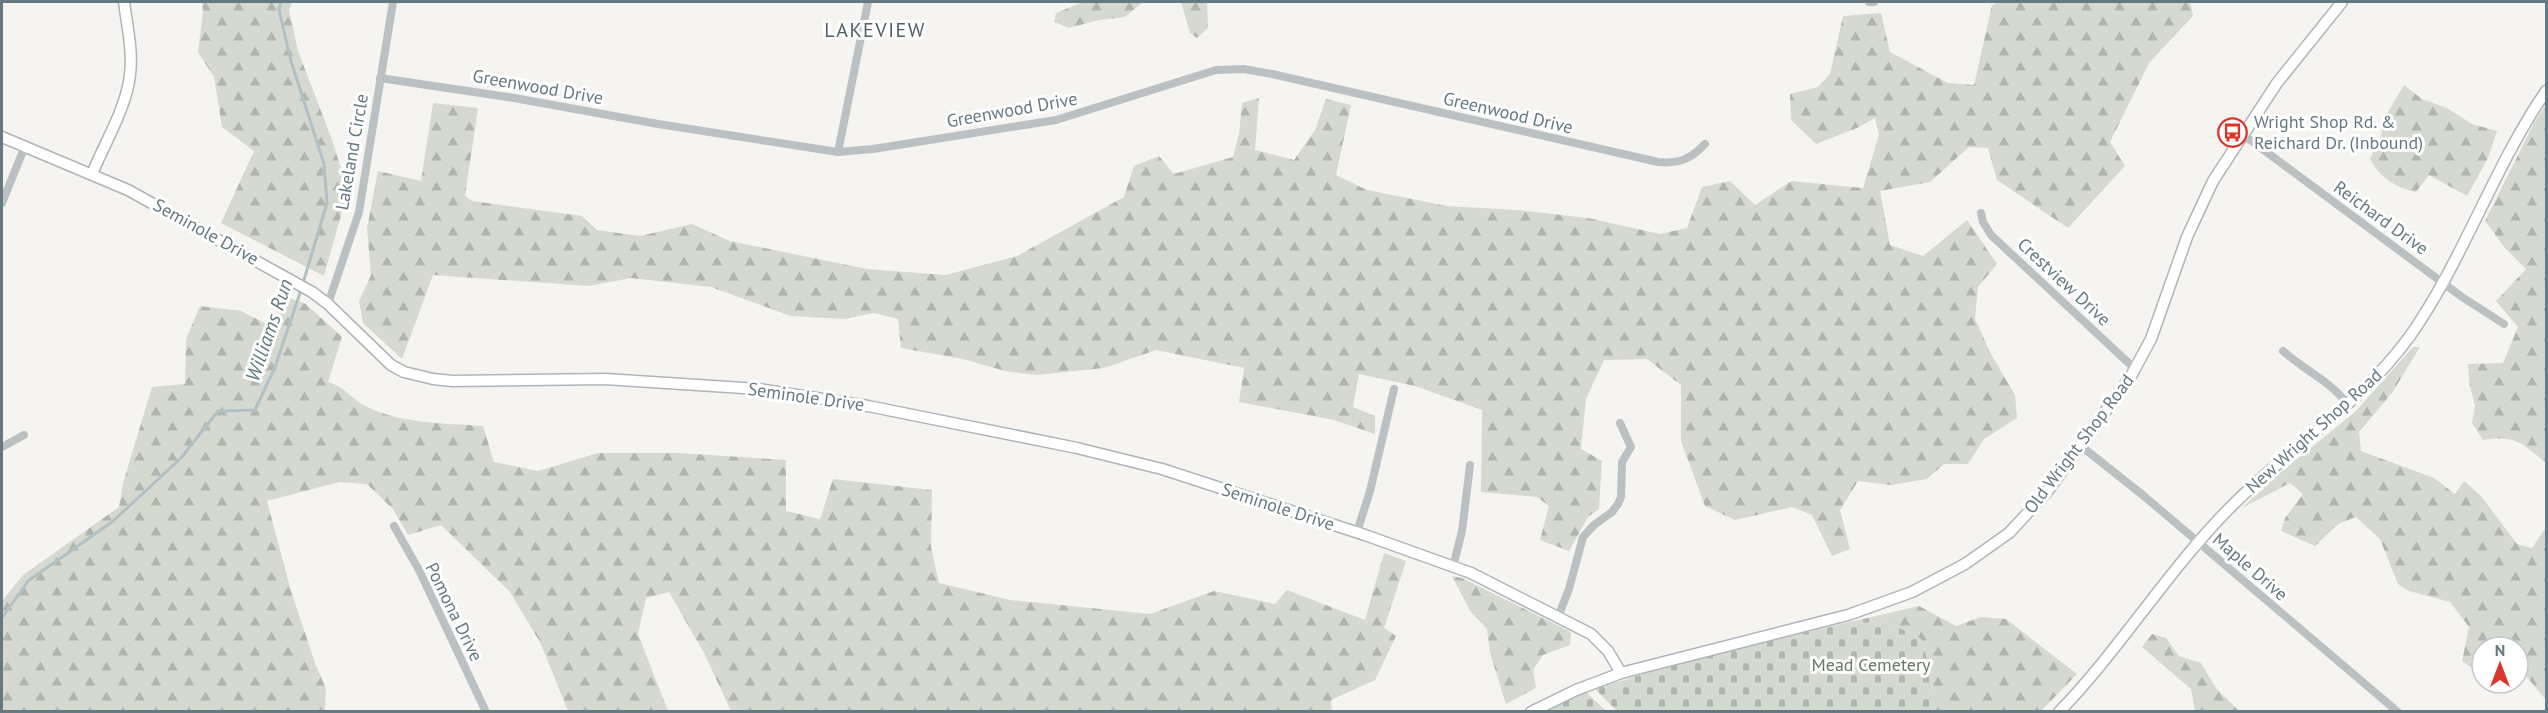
<svg xmlns="http://www.w3.org/2000/svg" width="2548" height="713" font-family="'PT Sans',sans-serif">
  <style>
    .forest { fill: url(#forest-firs) }
    .cemetery { fill: url(#cemetery-stones) }
    .lines { fill: none; stroke-linecap: round; stroke-linejoin: round }
    .stream { stroke: #b2c2c4; stroke-width: 3 }
    .secondary-casing { stroke: #aeb5b8; stroke-width: 13 }
    .street { stroke: #bbc1c3; stroke-width: 8 }
    .secondary { stroke: #fff; stroke-width: 10 }
    .labels { text-anchor: middle; stroke-width: 6; stroke-linejoin: round; paint-order: stroke }
    .street-label { font-size: 18px; fill: #647981; stroke: #fff }
    .poi-label { font-size: 18px; fill: #647981; stroke: #fff; text-anchor: start }
    .park-label { font-size: 18px; fill: #6b7863; stroke: #fff }
    .neighbourhood-label { font-size: 20px; letter-spacing: 1.5px; fill: #526166; stroke: #fff }
    .water-label { font-size: 20px; font-style: italic; fill: #5f7b7f; stroke: #fff }
  </style>
  <defs>
    <pattern id="forest-firs" width="22" height="20" patternUnits="userSpaceOnUse" patternTransform="scale(1.5)"><rect width="22" height="20" fill="#d5d9d0"/><path d="M5 1l3.5 6h-7zM16 11l3.5 6h-7z" fill="#b0b5ae"/></pattern>
    <pattern id="cemetery-stones" width="16" height="16" patternUnits="userSpaceOnUse" patternTransform="scale(1.5)"><rect width="16" height="16" fill="#d5d9d0"/><path d="M2 7V4a2 2 0 0 1 4 0v3zM10 15v-3a2 2 0 0 1 4 0v3z" fill="#b0b5ae"/></pattern>
  </defs>
  <rect width="100%" height="100%" fill="#f5f4f1"/>
  <g class="forest">
    <path d="M202 2H292L289 10 298 51 331 137 348 190 324 276 221 223 254 151 222 127 214 77 198 52 203 12Z"/>
    <path d="M1083 2H1143L1125 17 1099 20 1069 28 1054 22 1056 13Z"/>
    <path d="M1181 2H1207L1208 28 1197 38 1190 33Z"/>
    <path d="M1999 2H2190L2193 16 2149 63 2110 142 2125 166 2068 228 1997 180 1988 148 1969 147 1930 182 1880 191 1890 245 1923 256 1967 220 1997 264 1978 287 1975 319 1991 354 2015 395 2017 418 1984 439 1968 464H1944L1927 479 1891 485 1858 481 1840 510 1850 549 1832 556 1812 515 1792 507 1735 520 1705 506 1681 441V385L1647 359 1604 360 1586 399 1581 449 1602 461 1599 509 1588 517 1569 551 1540 540 1549 506 1537 497 1481 492 1482 410 1415 386 1359 374 1353 407 1375 416V434L1334 420 1239 402 1244 368 1156 350 1104 368 1037 375 1005 371 963 359 901 348 898 319 874 313 844 319 791 316 711 287 631 278 589 286 433 275 402 359 363 323 359 301 371 275 367 228 378 171 421 181 433 103 478 108 465 196 472 201 582 216 597 230 640 236 692 224 730 241 867 269 946 275 1017 256 1124 197 1134 166 1159 156 1174 174 1233 157 1239 134 1242 103 1259 98 1255 150 1294 160 1315 130 1326 99 1351 105 1336 175 1367 190 1447 206 1517 210 1588 218 1660 234 1687 228 1702 187 1730 181 1755 205 1791 181 1863 188 1879 135 1875 118 1857 128 1816 144 1791 120 1790 94 1818 87 1830 74 1843 16 1881 13 1890 52 1948 83 1974 85 1992 5Z"/>
    <path d="M2404 85 2422 99 2447 108 2472 124 2497 131 2488 158 2467 196 2429 175 2416 192C2396 188 2379 177 2370 159L2381 136 2385 117Z"/>
    <path d="M2546 105V463C2522 443 2516 435 2483 440L2472 423 2475 406 2469 382 2468 364 2503 363 2518 327 2496 301 2526 269 2505 248 2485 221 2535 121Z"/>
    <path d="M285 296 306 304 342 337 328 382C343 386 350 397 363 405 400 424 443 423 483 426L494 462 538 471 598 453H679L786 460V511L820 519 833 479 932 490 931 547 939 583 1010 600 1150 614 1214 591 1275 604 1287 590 1365 620 1384 553 1406 561 1384 628 1396 636 1375 680 1331 700 1332 711H731L704 653 669 592 646 598 638 634 668 711H568L540 642 510 592 441 525 408 535 393 509 367 484 339 482 267 501 291 591 315 663 326 689 325 711H2V601L23 575 119 507 123 483 152 387 185 384 186 339 200 306 241 311 275 328Z"/>
    <path d="M2413 347H2420L2392 393 2359 432 2361 451 2434 478 2455 494 2464 481 2481 496 2517 544 2532 548 2546 527V700L2521 670 2518 671V647H2482V675L2462 661 2469 627 2450 602 2409 591 2398 584 2380 539 2356 517 2338 524 2315 546 2281 531 2285 518 2303 494 2290 483 2242 508 2275 477 2355 412Z"/>
    <path d="M1452 576 1462 578 1571 632 1570 645 1543 655 1533 670 1536 688 1506 704 1490 653 1487 629 1470 611Z"/>
    <path d="M1919 606 1956 626 1981 617 2006 619 2077 674 2041 711H1930C1939 691 1927 660 1921 639L1876 616Z"/>
    <path d="M2152 634 2166 638 2179 656 2201 663 2216 688 2239 711H2195L2191 689 2142 647Z"/>
  </g>
  <g class="cemetery">
    <path d="M1876 616 1921 639C1927 660 1939 691 1930 712H1618L1595 689 1695 658Z"/>
    <path d="M1584 690 1606 711 1535 712Z"/>
  </g>
  <g class="lines">
    <g class="stream">
      <path d="M281 2 279 10 291 61 324 164 327 203 303 283"/>
      <path d="M2 618 28 581 112 522 181 458 218 411 255 410 275 367 301 290"/>
    </g>
    <defs>
      <g id="secondary">
        <path d="M2 137 128 190 312 292 328 304 391 365 404 372 433 379 452 381 605 379 759 389 868 406 1077 448 1162 469 1365 535 1471 573 1591 634 1608 651 1621 673"/>
        <path d="M92 174C105 142 126 109 130 75 133 50 127 26 124 2"/>
        <path d="M1531 712 1576 690 1621 673 1848 615 1912 592 1965 564 2009 533 2047 492 2131 376 2151 339 2187 237 2213 181 2277 83 2342 2"/>
        <path d="M2059 712C2118 651 2163 578 2221 517 2281 453 2358 408 2410 336 2464 259 2493 168 2546 91"/>
      </g>
    </defs>
    <use href="#secondary" class="secondary-casing"/>
    <g class="street">
      <path d="M1869 2H1874"/>
      <path d="M380 78 514 98 658 124 838 152 873 149 1056 120 1216 70 1244 69 1272 74 1658 162C1679 164 1691 159 1705 144"/>
      <path d="M2242 134 2462 297 2504 324"/>
      <path d="M838 152 868 2"/>
      <path d="M2 203 25 146"/>
      <path d="M1981 213 1983 222 1991 235 2135 369"/>
      <path d="M328 304 359 212 393 2"/>
      <path d="M2283 351C2304 370 2332 382 2348 405"/>
      <path d="M2081 446 2144 496 2398 712"/>
      <path d="M2 447 24 435"/>
      <path d="M394 526 419 570 486 712"/>
      <path d="M1357 532 1370 491 1394 389"/>
      <path d="M1453 567 1462 531 1470 465"/>
      <path d="M1558 617 1569 589 1583 537 1594 525 1612 512 1618 504 1621 497 1622 462 1631 447 1620 423"/>
    </g>
    <use href="#secondary" class="secondary"/>
  </g>
  <defs>
    <symbol id="bus-ring" viewBox="-11 -11 22 22"><circle r="9.5" fill="#fff" stroke="#de3427" stroke-width="1.5"/><path d="M-5-6H5V4H4V6H2V4H-2V6H-4V4H-5ZM-3.5-4V0h7V-4ZM-3.5 1.2v1.5H-2V1.2ZM2 1.2v1.5H3.5V1.2Z" fill="#de3427"/></symbol>
  </defs>
  <g fill-rule="evenodd">
    <use href="#bus-ring" x="2216" y="116" width="33" height="33"/>
  </g>
  <g class="labels">
    <g class="street-label">
      <text transform="translate(538 87) rotate(10)" y="6">Greenwood Drive</text>
      <text transform="translate(1012 110) rotate(-10)" y="6">Greenwood Drive</text>
      <text transform="translate(1508 113) rotate(13)" y="6">Greenwood Drive</text>
      <text transform="translate(352 152) rotate(-80)" y="6">Lakeland Circle</text>
      <text transform="translate(2381 218) rotate(36)" y="6">Reichard Drive</text>
      <text transform="translate(206 232) rotate(29)" y="6">Seminole Drive</text>
      <text transform="translate(2064 282) rotate(43)" y="6">Crestview Drive</text>
      <text transform="translate(806 397) rotate(8)" y="6">Seminole Drive</text>
      <text transform="translate(2314 431) rotate(-42)" y="6">New Wright Shop Road</text>
      <text transform="translate(2079 444) rotate(-53)" y="6">Old Wright Shop Road</text>
      <text transform="translate(1278 507) rotate(18)" y="6">Seminole Drive</text>
      <text transform="translate(2250 567) rotate(41)" y="6">Maple Drive</text>
      <text transform="translate(454 612) rotate(64)" y="6">Pomona Drive</text>
    </g>
    <g class="poi-label">
      <text x="2254" y="128">Wright Shop Rd. &amp;<tspan x="2254" dy="21">Reichard Dr. (Inbound)</tspan></text>
    </g>
    <g class="park-label">
      <text x="1871" y="671">Mead Cemetery</text>
    </g>
    <g class="neighbourhood-label">
      <text x="875" y="37">LAKEVIEW</text>
    </g>
    <g class="water-label">
      <text transform="translate(269 330) rotate(-71)" y="7">Williams Run</text>
    </g>
  </g>
  <rect width="2548" height="713" fill="none" stroke="#647981" stroke-width="6"/>
  <g transform="translate(2500 665)"><circle r="28" fill="#ffffff" stroke="#c1c9cd" stroke-width="1.5"/>
  <path d="M0-4.5L10 22L0 15L-10 22Z" fill="#de3427"/>
  <text y="-9" font-size="16" font-weight="bold" text-anchor="middle" fill="#647981">N</text>
  </g>
</svg>
